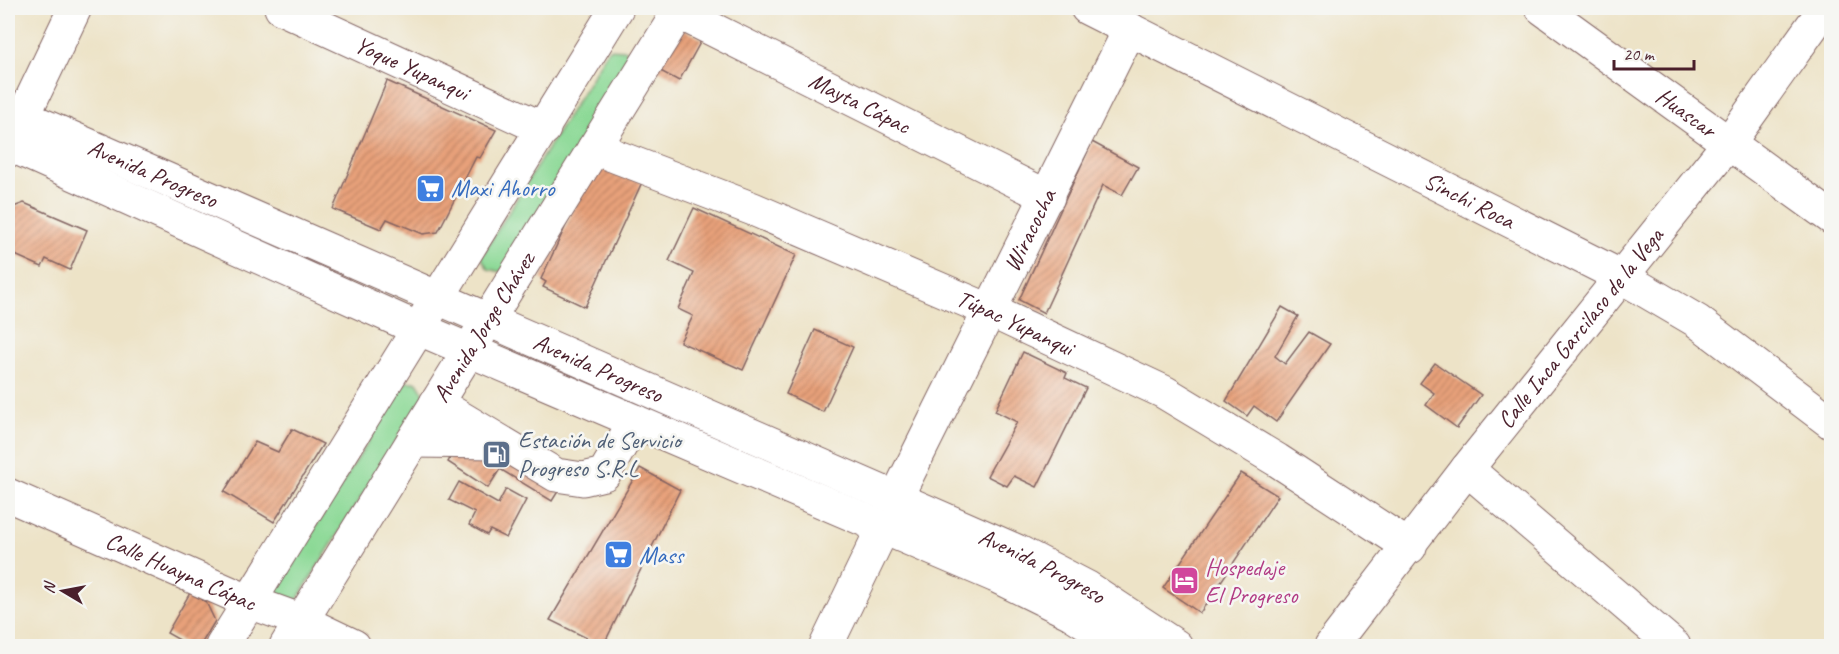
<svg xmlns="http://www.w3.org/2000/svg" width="1839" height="654" font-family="Caveat,sans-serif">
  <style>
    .grass { fill: #8cd996; stroke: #6b7c60; stroke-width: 1.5 }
    .building { fill: url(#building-hatch) }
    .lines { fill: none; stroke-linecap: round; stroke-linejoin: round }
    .minor-casing { stroke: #836462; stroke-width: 35 }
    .major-casing { stroke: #836462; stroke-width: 35 }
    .minor { stroke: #fff; stroke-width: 33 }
    .major { stroke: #fff; stroke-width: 33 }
    .labels { text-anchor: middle; stroke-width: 5; stroke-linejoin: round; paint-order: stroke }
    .street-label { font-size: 24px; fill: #4a1f2b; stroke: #f6f6f2 }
    .shop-label { font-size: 24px; fill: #366cbe; stroke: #f6f6f2; text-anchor: start }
    .service-label { font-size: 24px; fill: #4e5e75; stroke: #f6f6f2; text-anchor: start }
    .hotel-label { font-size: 24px; fill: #b23c85; stroke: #f6f6f2; text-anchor: start }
  </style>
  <defs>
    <pattern id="building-hatch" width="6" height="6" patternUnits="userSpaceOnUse" patternTransform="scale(1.5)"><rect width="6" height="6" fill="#e8a17a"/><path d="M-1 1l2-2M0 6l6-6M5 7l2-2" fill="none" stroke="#be8364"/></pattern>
  </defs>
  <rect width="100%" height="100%" fill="#f6f6f2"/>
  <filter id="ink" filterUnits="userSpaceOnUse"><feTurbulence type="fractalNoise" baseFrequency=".0167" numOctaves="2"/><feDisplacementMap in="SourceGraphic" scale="12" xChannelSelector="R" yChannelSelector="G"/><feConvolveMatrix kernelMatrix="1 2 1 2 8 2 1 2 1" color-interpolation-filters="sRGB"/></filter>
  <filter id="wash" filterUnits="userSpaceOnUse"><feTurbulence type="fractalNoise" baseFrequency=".008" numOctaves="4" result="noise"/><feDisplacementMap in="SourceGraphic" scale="24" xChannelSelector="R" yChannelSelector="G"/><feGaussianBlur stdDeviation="1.35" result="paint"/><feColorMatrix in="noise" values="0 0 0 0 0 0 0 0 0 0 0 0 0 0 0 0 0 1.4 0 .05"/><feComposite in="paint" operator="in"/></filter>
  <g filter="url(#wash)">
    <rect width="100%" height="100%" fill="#ede3c7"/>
    <g class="grass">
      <path d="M609 49 626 50 633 61 501 272 488 269 481 257Z"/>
      <path d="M405 382H417L425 395 290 611 271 599Z"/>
    </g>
    <g id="blocks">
      <g class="building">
        <path d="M684 29 702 39 679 81 655 68Z"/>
        <path d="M387 81 496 130 480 158 476 157 438 232 423 234 387 219 381 229 333 209Z"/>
        <path d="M1092 142 1138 167 1122 195 1103 185 1044 313 1019 300Z"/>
        <path d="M596 161 642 182 585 307 543 287 546 282 541 279Z"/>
        <path d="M24 203 87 230 70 270 46 259 42 267 13 254 8 263V209Z"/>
        <path d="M694 208 796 255 743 370 680 342 693 316 678 309 694 273 669 261Z"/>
        <path d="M1282 307 1298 316 1275 356 1285 364 1309 332 1330 344 1276 422 1254 406 1247 416 1226 401Z"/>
        <path d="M815 330 853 347 823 412 786 394Z"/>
        <path d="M1023 352 1067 373 1065 378 1086 388 1037 487 1014 476 1007 486 987 476 1017 422 995 411Z"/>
        <path d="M1435 363 1481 395 1457 428 1426 405 1434 393 1420 383Z"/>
        <path d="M292 429 323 444 274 522 224 492 255 442 278 452Z"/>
        <path d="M459 442 572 469 552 501 500 469 488 488 448 462Z"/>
        <path d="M640 468 680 490 603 646 550 620Z"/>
        <path d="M1241 473 1278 496 1200 613 1163 588Z"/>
        <path d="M459 482 498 504 506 489 526 500 506 538 490 530 487 535 469 525 475 513 449 500Z"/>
        <path d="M190 593 206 602 215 621 200 646H190L167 633Z"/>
      </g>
    </g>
  </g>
  <g filter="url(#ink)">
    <use href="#blocks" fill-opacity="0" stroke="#836462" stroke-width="1.5"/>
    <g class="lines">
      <defs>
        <g id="minor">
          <path id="s1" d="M281 8 544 129"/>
          <path id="s2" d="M670 8 1048 197"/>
          <path id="s3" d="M1087 8 1622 277 1697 321 1832 423"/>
          <path id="s4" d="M1542 8 1832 218"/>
          <path d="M23 117 75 8"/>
          <path id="s5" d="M594 148 753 209 991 311 1164 392 1277 460 1410 547"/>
          <path d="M436 403 556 475 583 479 604 474 635 421"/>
          <path d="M413 441 499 442"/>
          <path d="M1467 469 1674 646"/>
          <path id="s6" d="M8 495 250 602 302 621 354 646"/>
          <path id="s7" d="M897 496 1130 29"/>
          <path d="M222 646 617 8"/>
          <path id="s8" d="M286 646 681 8"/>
          <path d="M826 646 883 528"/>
          <path id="s9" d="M1331 646 1467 469 1728 144 1825 8"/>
        </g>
        <g id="major">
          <path id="s10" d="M8 110 1017 551 1088 588 1176 646"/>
          <path d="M8 144 401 321 996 576 1071 613 1123 646"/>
        </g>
      </defs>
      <use href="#minor" class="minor-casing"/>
      <use href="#major" class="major-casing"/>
      <use href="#minor" class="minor"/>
      <use href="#major" class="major"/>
    </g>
  </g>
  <defs>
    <symbol id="supermarket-square" viewBox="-11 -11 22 22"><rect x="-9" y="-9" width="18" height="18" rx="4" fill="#3f7fe0" stroke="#f6f6f2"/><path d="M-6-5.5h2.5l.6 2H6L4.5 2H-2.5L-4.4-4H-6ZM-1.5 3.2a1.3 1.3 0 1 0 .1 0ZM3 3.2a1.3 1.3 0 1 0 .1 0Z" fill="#fff"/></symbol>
    <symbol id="fuel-square" viewBox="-11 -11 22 22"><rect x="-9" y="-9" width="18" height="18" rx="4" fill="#5c6f8a" stroke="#f6f6f2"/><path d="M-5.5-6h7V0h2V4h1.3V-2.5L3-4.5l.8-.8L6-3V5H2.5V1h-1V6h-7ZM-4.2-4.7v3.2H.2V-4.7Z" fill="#fff"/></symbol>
    <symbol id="hotel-square" viewBox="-11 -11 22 22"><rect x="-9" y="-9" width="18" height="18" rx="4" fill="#d1479c" stroke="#f6f6f2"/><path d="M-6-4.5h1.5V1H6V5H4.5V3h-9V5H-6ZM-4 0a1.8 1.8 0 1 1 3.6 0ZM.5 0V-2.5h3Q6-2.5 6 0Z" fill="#fff"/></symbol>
  </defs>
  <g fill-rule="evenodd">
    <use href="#supermarket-square" x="414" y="172" width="33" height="33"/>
    <use href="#fuel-square" x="480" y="438" width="33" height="33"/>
    <use href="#supermarket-square" x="602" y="538" width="33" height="33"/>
    <use href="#hotel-square" x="1168" y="564" width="33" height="33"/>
  </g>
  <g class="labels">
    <g class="street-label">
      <text dy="8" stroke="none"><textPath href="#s1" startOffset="144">Yoque Yupanqui</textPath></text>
      <text dy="8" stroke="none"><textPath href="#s2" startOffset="212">Mayta Cápac</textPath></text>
      <text dy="8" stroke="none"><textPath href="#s4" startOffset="178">Huascar</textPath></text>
      <text dy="8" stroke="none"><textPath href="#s10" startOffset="158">Avenida Progreso</textPath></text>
      <text dy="8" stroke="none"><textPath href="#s3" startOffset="428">Sinchi Roca</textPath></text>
      <text dy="8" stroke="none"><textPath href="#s7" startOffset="297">Wiracocha</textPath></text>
      <text dy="8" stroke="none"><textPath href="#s5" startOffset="456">Túpac Yupanqui</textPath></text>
      <text dy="8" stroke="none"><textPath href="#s8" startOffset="375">Avenida Jorge Chávez</textPath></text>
      <text dy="8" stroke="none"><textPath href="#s9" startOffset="404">Calle Inca Garcilaso de la Vega</textPath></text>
      <text dy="8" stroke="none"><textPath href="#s10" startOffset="644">Avenida Progreso</textPath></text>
      <text dy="8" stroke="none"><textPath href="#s10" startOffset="1130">Avenida Progreso</textPath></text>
      <text dy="8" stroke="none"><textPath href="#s6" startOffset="189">Calle Huayna Cápac</textPath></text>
    </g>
    <g class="shop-label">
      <text x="451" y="196">Maxi Ahorro</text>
      <text x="639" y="563">Mass</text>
    </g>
    <g class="service-label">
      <text x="518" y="448">Estación de Servicio<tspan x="518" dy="28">Progreso S.R.L</tspan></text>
    </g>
    <g class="hotel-label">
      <text x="1205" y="575">Hospedaje<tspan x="1205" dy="28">El Progreso</tspan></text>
    </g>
  </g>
  <rect width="1839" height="654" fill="none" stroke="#f6f6f2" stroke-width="30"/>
  <g transform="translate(63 591) rotate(280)" stroke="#f6f6f2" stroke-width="4.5" paint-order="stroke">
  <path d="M0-4.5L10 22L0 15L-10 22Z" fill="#4a1f2b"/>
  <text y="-9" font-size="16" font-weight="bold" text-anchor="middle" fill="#4a1f2b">N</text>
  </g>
  <path d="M1614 60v9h80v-9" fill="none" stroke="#4a1f2b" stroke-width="3"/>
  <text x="1623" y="60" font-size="18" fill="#4a1f2b" stroke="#f6f6f2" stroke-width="4.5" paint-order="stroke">20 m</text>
</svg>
